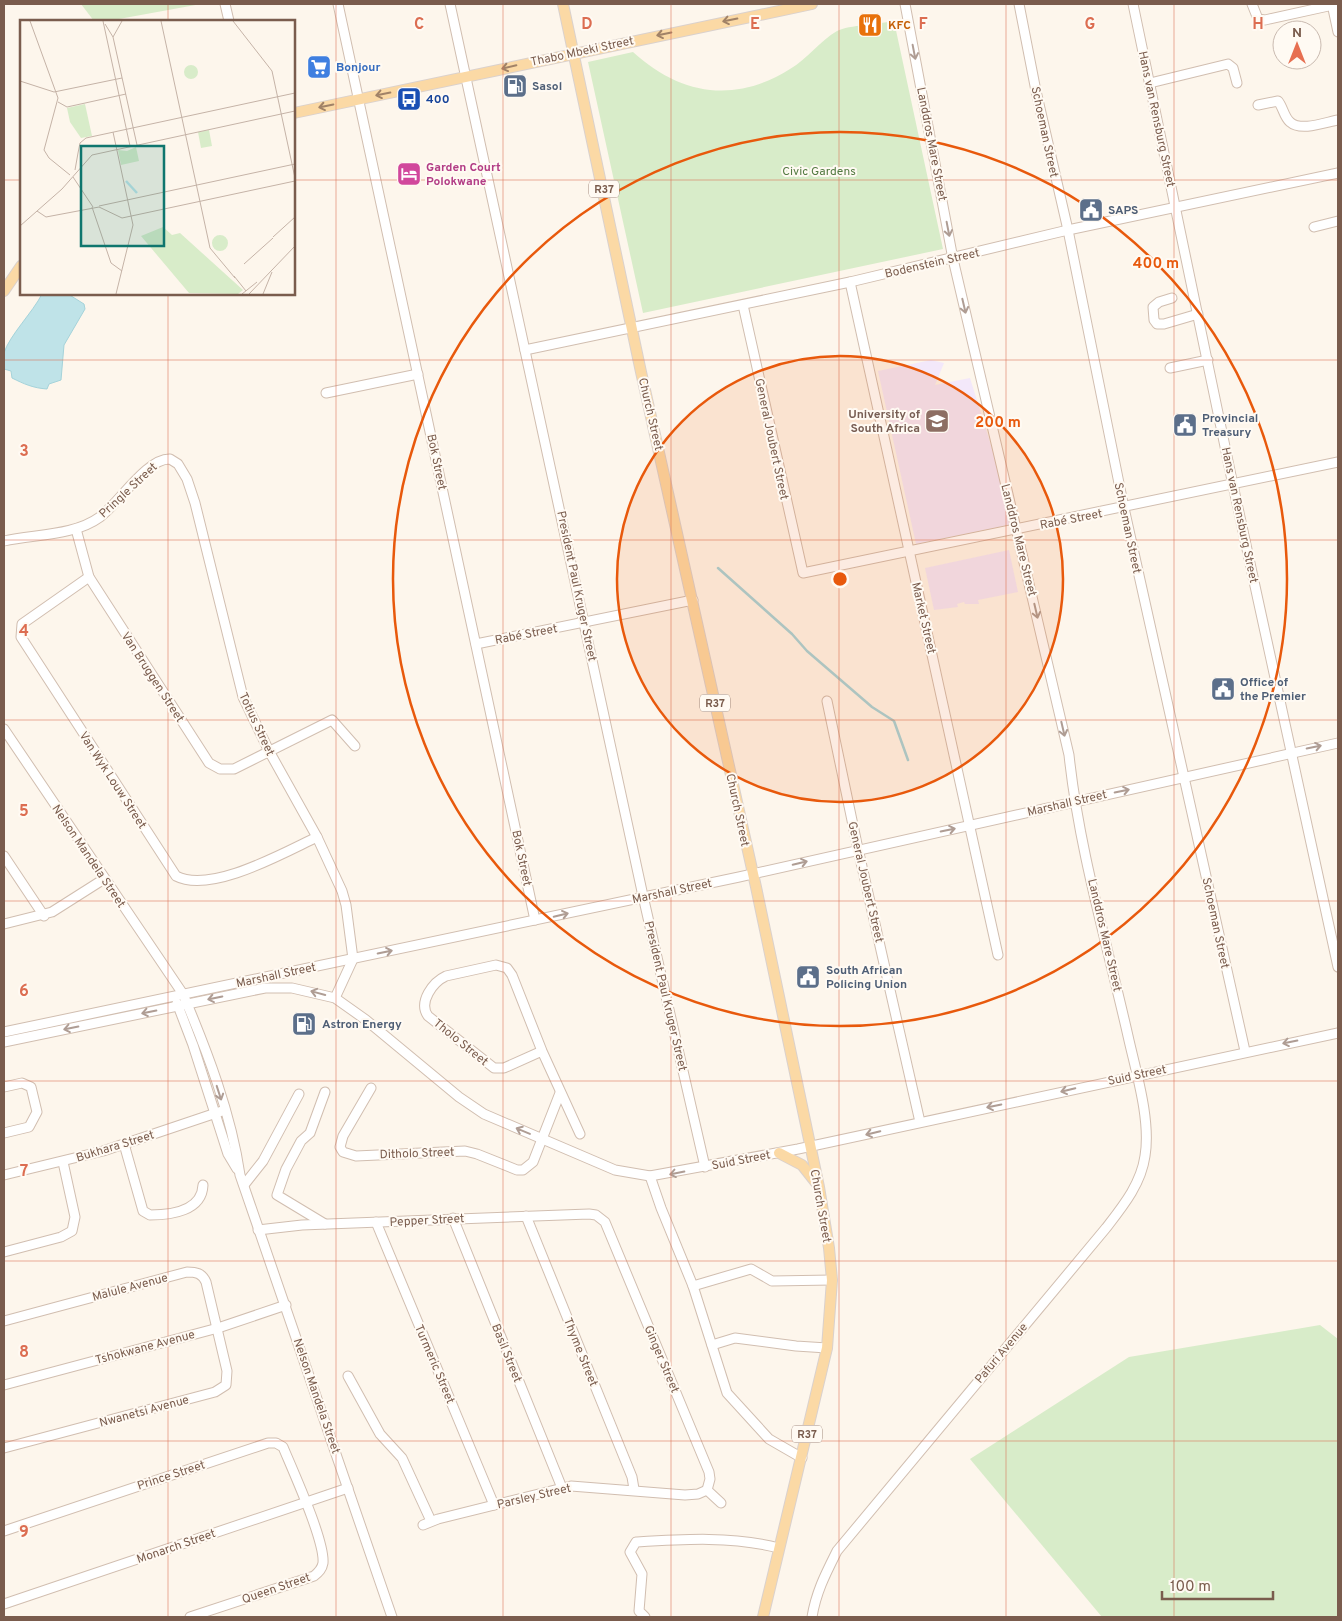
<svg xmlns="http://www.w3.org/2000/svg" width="1342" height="1621" font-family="Overpass,sans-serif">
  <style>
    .education { fill: #f3e8fa }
    .green { fill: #d8ecc9 }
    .water { fill: #bfe3e8; stroke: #a5d3da }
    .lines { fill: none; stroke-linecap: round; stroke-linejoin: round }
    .stream { stroke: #a5d3da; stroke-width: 2.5 }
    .minor-casing { stroke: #d1beb0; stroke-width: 11 }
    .major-casing { stroke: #dad1cd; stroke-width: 12 }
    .minor { stroke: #fff; stroke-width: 9 }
    .major { stroke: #fbd9a5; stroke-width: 10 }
    .oneway { stroke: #a18267 }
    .oneway2 { stroke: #af9d94 }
    .grid { fill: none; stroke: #dc6d51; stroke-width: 1; stroke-opacity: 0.55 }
    .ring { fill: none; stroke: #e8590c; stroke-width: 2.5 }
    .labels { text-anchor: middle; stroke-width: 4; stroke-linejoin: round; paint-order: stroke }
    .shield { fill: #fffaf3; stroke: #a28b7f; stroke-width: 1 }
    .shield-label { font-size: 11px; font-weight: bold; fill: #7a5c4d }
    .food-label { font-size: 12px; font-weight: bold; fill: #c56008; stroke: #fffaf3; text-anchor: start }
    .street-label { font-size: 12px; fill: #7a5c4d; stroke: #fffaf3 }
    .shop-label { font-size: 12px; font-weight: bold; fill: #366cbe; stroke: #fffaf3; text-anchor: start }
    .service-label { font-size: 12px; font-weight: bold; fill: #4e5e75; stroke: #fffaf3; text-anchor: start }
    .transit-label { font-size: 12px; font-weight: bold; fill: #164399; stroke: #fffaf3; text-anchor: start }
    .hotel-label { font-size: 12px; font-weight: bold; fill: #b23c85; stroke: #fffaf3; text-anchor: start }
    .park-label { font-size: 12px; fill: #537a41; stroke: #fffaf3 }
    .education-label { font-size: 12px; font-weight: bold; fill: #785e54; stroke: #fffaf3; text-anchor: end }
    .inset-river { fill: none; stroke: #bfe3e8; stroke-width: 2.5 }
    .inset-road { fill: none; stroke: #c5b3a7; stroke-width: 1 }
    .view { fill: #0f766e; fill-opacity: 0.15; stroke: #0f766e; stroke-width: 2.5 }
    .inset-edge { fill: none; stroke: #7a5c4d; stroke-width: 2.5 }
    .grid-label { font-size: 16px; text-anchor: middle; font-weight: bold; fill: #dc6d51; stroke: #fffaf3; stroke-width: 4; stroke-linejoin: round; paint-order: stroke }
    .centre { fill: #e8590c; stroke: #fffaf3; stroke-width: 2.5 }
    .ring-label { font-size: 15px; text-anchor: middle; font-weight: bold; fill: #e8590c; stroke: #fffaf3; stroke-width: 4; stroke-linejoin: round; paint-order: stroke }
  </style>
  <rect width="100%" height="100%" fill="#fdf6ec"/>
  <g class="education">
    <path d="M931 360 944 363 935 385 970 378 995 458 1013 524 916 544 878 371Z"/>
    <path d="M1009 550 1018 592 978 600 979 604H965L964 602 957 604 958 607 934 610 925 568Z"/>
  </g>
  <g class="green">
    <path d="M81 4H201L108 21H94Z"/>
    <path d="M894 21 943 249 643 313 588 62 633 52C680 95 735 104 790 69 807 59 820 41 837 31 849 25 880 24 894 21Z"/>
    <path d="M1320 1325 1338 1339V1617H1102L970 1459 1129 1357Z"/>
  </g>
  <path class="water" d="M42 294H68L84 304 85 309 64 345 61 380 49 384 47 389C33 388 24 384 12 378L11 371 4 369C4 364 3 357 4 353 9 336 33 312 42 294Z"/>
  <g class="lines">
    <path class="stream" d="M718 568 792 634 807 651 872 707 894 721 908 760"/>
    <defs>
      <g id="minor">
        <path d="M225 4 229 21"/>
        <path d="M338 4 535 920"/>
        <path d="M450 4 643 896 705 1167"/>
        <path d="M1019 4 1036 91 1068 230 1124 508 1245 1051"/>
        <path d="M1133 4 1233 485 1338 967"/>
        <path d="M1252 4 1258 19 1265 20 1333 5"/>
        <path d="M1332 4 1338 32"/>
        <path d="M1150 83 1228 64 1233 68 1237 83"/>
        <path d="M1258 105 1278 101C1283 107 1284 117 1290 122 1301 132 1326 122 1338 120"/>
        <path d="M1314 227 1338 221"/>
        <path d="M850 282 998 955"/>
        <path d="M1172 298 1159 302 1153 307 1154 320 1157 324H1164L1198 314"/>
        <path d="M743 305 803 573 1338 462"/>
        <path d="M525 350 850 282 1068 230 1338 173"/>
        <path d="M1170 368 1208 360"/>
        <path d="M326 393 418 374"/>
        <path d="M76 529 89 577 209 763 220 769H234L332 720 355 746"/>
        <path d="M4 541C35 534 74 536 100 517 119 503 147 458 170 459L178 464 187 479 195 503 243 697 269 751 317 837 342 891 346 905 353 959 335 998"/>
        <path d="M89 577 22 624 21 637 176 876C211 894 283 853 317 837"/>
        <path d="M476 644 693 600"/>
        <path d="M827 701 858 849 920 1122"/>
        <path d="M4 729 183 994C207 1051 231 1113 240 1175L392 1617"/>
        <path d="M4 856 44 916"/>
        <path d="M4 924 52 912 104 879"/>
        <path d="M177 1003 193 1045 228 1154 237 1169"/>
        <path d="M4 1032 739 877 1338 743"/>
        <path d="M4 1042 265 988H292L335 998 366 1020 459 1097 484 1114 615 1170 650 1176 798 1149 1338 1033"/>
        <path d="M542 1051 504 1068H494L428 1016C418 1002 433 982 446 976L496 965 507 968 512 975 542 1051 580 1134"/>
        <path d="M4 1087 22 1083 31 1087 37 1112 29 1127 4 1133"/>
        <path d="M371 1088 343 1136 340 1147 343 1152 356 1156 465 1151 477 1154 517 1170H523L533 1162 560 1093"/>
        <path d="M124 1144 143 1211 150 1215C171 1215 202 1211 203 1185"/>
        <path d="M4 1175 103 1151 225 1110"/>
        <path d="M650 1176 661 1208 693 1286"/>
        <path d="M244 1185 263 1161 299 1094"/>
        <path d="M526 1216 632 1477 634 1489"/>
        <path d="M453 1218 562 1488"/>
        <path d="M376 1222 494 1505"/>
        <path d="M325 1224 277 1195 286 1169 301 1141 310 1133 325 1092"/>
        <path d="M258 1230 302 1225 589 1214 596 1215 605 1222 709 1472 710 1479 707 1490"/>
        <path d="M4 1252 61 1237 72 1231 75 1217 63 1162"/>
        <path d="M4 1321 187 1272C196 1272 202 1273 206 1282L227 1371 226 1385 215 1392 4 1448"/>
        <path d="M712 1345 735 1338 796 1346 827 1348"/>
        <path d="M348 1376 380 1434 402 1458 431 1521"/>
        <path d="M4 1385 218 1328 286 1305"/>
        <path d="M802 1458 769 1439 727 1393 693 1286 751 1269 772 1281 832 1280"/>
        <path d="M707 1490 721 1503"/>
        <path d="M423 1525 438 1519 571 1486 685 1495 698 1494 707 1490"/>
        <path d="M4 1531 268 1443H276L283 1447C293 1471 325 1541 323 1563 322 1569 319 1572 314 1576L190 1617"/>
        <path d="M4 1604 348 1488"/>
        <path d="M645 1617 639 1611 642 1574 630 1552 636 1542C685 1539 732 1536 779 1548"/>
        <path d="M812 1617C816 1592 826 1573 837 1551L1106 1228C1123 1206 1141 1184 1145 1156 1151 1120 1136 1072 1128 1036 1107 943 1079 850 1069 755L953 259 905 4"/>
      </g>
      <g id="major">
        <path d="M563 4 641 372 756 887 819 1187 829 1248 832 1280 827 1348 763 1617"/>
        <path d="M294 113 812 4"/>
        <path d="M4 291 21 266"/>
        <path d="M779 1153 802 1165 817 1184"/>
      </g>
    </defs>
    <use href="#minor" class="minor-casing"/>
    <use href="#major" class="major-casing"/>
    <use href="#minor" class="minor"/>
    <use href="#major" class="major"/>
  </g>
  <defs><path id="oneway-shaft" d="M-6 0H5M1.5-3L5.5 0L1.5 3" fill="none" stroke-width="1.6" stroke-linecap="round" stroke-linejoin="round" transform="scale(1.25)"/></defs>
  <g class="oneway">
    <use href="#oneway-shaft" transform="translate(730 20) rotate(169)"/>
    <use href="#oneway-shaft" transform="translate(664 34) rotate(168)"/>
    <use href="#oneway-shaft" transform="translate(509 67) rotate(167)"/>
    <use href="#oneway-shaft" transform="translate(383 94) rotate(169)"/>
    <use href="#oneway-shaft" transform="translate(326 106) rotate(168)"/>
  </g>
  <g class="oneway2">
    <use href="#oneway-shaft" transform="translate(914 52) rotate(79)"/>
    <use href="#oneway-shaft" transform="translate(948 229) rotate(79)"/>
    <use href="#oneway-shaft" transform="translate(964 306) rotate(77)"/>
    <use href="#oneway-shaft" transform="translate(1036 611) rotate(77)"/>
    <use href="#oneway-shaft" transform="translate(1063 729) rotate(77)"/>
    <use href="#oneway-shaft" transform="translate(1314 747) rotate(-12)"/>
    <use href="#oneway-shaft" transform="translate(1122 791) rotate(-12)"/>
    <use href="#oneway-shaft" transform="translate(948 830) rotate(-12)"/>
    <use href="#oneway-shaft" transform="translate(800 863) rotate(-13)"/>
    <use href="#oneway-shaft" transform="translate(561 915) rotate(-13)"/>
    <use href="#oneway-shaft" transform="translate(385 952) rotate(-12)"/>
    <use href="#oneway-shaft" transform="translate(318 993) rotate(-165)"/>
    <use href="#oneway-shaft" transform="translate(215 998) rotate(168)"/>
    <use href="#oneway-shaft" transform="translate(149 1012) rotate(169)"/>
    <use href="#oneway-shaft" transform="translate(71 1028) rotate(169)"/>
    <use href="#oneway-shaft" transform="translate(1290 1042) rotate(169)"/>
    <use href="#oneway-shaft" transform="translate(1068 1090) rotate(167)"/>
    <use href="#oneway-shaft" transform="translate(219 1093) rotate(72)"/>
    <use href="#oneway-shaft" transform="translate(994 1106) rotate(168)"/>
    <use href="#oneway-shaft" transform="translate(523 1131) rotate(-157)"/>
    <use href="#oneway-shaft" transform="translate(873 1133) rotate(167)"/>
    <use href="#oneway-shaft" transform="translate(677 1173) rotate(169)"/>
  </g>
  <path class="grid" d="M168 4V21M336 4V1617M503 4V1617M671 4V1617M839 4V1617M1006 4V1617M1174 4V1617M4 180H21M294 180H1338M168 294V1617M4 360H1338M4 540H1338M4 720H1338M4 901H1338M4 1081H1338M4 1261H1338M4 1441H1338"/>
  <circle cx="840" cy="579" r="223" fill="#e8590c" fill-opacity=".12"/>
  <g class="ring">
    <circle cx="840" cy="579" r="223"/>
    <circle cx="840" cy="579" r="447"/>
  </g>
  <defs>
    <symbol id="restaurant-square" viewBox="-11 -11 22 22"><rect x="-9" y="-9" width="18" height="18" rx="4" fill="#e8710a" stroke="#fffaf3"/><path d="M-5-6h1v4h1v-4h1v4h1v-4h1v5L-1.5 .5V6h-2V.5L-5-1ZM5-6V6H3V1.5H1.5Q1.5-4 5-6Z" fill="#fff"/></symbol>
    <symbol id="supermarket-square" viewBox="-11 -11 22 22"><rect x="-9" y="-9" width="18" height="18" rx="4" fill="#3f7fe0" stroke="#fffaf3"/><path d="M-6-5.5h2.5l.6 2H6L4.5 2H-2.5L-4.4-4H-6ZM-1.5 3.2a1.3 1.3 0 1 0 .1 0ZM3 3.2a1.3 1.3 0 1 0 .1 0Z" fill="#fff"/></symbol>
    <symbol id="fuel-square" viewBox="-11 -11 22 22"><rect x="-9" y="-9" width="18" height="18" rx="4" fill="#5c6f8a" stroke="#fffaf3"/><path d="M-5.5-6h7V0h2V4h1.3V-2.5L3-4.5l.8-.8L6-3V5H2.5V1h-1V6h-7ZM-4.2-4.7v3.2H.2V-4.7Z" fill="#fff"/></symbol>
    <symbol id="bus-square" viewBox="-11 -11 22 22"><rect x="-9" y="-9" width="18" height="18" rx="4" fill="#1a4fb4" stroke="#fffaf3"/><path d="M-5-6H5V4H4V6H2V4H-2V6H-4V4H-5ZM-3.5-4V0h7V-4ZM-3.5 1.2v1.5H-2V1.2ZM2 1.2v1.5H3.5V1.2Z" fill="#fff"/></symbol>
    <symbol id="hotel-square" viewBox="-11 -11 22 22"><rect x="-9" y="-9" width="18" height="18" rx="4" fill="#d1479c" stroke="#fffaf3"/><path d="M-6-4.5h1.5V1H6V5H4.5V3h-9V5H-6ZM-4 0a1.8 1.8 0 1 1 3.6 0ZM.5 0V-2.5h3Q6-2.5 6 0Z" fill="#fff"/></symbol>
    <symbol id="civic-square" viewBox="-11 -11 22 22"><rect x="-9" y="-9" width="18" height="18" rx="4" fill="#5c6f8a" stroke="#fffaf3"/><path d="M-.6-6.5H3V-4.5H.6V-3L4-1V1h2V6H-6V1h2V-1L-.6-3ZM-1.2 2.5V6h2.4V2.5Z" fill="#fff"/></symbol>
    <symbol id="university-square" viewBox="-11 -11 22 22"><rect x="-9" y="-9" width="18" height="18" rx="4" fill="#8d6e63" stroke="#fffaf3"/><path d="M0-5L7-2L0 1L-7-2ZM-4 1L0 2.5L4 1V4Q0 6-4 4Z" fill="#fff"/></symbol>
  </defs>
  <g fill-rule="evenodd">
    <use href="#restaurant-square" x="856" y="11" width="28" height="28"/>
    <use href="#supermarket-square" x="305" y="53" width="28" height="28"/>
    <use href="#fuel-square" x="501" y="72" width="28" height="28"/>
    <use href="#bus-square" x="395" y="85" width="28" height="28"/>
    <use href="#hotel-square" x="395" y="160" width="28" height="28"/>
    <use href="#civic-square" x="1077" y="196" width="28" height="28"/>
    <use href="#university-square" x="923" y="407" width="28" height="28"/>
    <use href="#civic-square" x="1171" y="411" width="28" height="28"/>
    <use href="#civic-square" x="1209" y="675" width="28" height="28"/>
    <use href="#civic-square" x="794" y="963" width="28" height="28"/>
    <use href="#fuel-square" x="290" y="1010" width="28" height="28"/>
  </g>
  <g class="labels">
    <g class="shield">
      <rect x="589" y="180.5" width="30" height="17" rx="4"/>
      <rect x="700" y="694.5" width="30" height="17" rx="4"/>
      <rect x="792" y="1425.5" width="30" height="17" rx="4"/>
    </g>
    <g class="shield-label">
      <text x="604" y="193">R37</text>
      <text x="715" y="707">R37</text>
      <text x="807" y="1438">R37</text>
    </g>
    <g class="food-label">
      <text x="888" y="29">KFC</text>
    </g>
    <g class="street-label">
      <text transform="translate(582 51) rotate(-12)" y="4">Thabo Mbeki Street</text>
      <text transform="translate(1157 119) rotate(78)" y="4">Hans van Rensburg Street</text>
      <text transform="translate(1045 132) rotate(78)" y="4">Schoeman Street</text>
      <text transform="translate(932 144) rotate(79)" y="4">Landdros Mare Street</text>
      <text transform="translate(932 263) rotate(-13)" y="4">Bodenstein Street</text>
      <text transform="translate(651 414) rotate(77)" y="4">Church Street</text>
      <text transform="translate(772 439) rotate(78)" y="4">General Joubert Street</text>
      <text transform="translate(437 462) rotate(78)" y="4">Bok Street</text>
      <text transform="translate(128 490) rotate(-43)" y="4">Pringle Street</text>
      <text transform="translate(1240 515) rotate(78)" y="4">Hans van Rensburg Street</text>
      <text transform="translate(1071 519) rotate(-11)" y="4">Rabé Street</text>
      <text transform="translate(1128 528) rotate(78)" y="4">Schoeman Street</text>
      <text transform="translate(1019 540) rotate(76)" y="4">Landdros Mare Street</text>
      <text transform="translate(577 586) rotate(78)" y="4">President Paul Kruger Street</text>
      <text transform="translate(924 618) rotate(77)" y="4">Market Street</text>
      <text transform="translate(526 634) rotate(-11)" y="4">Rabé Street</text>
      <text transform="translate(153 677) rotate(57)" y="4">Van Bruggen Street</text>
      <text transform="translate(257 724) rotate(65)" y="4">Totius Street</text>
      <text transform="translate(113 780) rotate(57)" y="4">Van Wyk Louw Street</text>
      <text transform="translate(1067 803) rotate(-13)" y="4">Marshall Street</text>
      <text transform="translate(738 810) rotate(78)" y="4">Church Street</text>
      <text transform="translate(89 856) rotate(56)" y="4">Nelson Mandela Street</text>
      <text transform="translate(522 858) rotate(78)" y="4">Bok Street</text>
      <text transform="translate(866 882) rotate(77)" y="4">General Joubert Street</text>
      <text transform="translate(672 891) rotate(-12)" y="4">Marshall Street</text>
      <text transform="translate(1216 923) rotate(78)" y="4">Schoeman Street</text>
      <text transform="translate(1105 935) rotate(77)" y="4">Landdros Mare Street</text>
      <text transform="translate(276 975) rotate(-12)" y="4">Marshall Street</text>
      <text transform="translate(666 996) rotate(77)" y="4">President Paul Kruger Street</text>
      <text transform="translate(461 1042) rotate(39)" y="4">Tholo Street</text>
      <text transform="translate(1137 1075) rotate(-12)" y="4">Suid Street</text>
      <text transform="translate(115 1146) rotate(-17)" y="4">Bukhara Street</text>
      <text transform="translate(417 1153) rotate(-2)" y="4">Ditholo Street</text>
      <text transform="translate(741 1160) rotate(-11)" y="4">Suid Street</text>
      <text transform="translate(821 1206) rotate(80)" y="4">Church Street</text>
      <text transform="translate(427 1220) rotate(-3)" y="4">Pepper Street</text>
      <text transform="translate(130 1287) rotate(-15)" y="4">Malule Avenue</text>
      <text transform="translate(145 1347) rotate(-15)" y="4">Tshokwane Avenue</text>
      <text transform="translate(581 1352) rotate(68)" y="4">Thyme Street</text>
      <text transform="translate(507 1353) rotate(68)" y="4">Basil Street</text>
      <text transform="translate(1001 1353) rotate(-50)" y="4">Pafuri Avenue</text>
      <text transform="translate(662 1359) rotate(67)" y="4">Ginger Street</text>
      <text transform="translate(435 1364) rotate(67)" y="4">Turmeric Street</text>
      <text transform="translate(317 1396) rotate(71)" y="4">Nelson Mandela Street</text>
      <text transform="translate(144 1411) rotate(-15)" y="4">Nwanetsi Avenue</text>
      <text transform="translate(171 1475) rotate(-18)" y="4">Prince Street</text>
      <text transform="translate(534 1496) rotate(-13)" y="4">Parsley Street</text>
      <text transform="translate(176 1546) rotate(-19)" y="4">Monarch Street</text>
      <text transform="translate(276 1588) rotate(-19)" y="4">Queen Street</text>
    </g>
    <g class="shop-label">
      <text x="336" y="71">Bonjour</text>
    </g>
    <g class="service-label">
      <text x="532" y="90">Sasol</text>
      <text x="1108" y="214">SAPS</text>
      <text x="1202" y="422">Provincial<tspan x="1202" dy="14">Treasury</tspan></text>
      <text x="1240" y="686">Office of<tspan x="1240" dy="14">the Premier</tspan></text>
      <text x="826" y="974">South African<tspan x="826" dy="14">Policing Union</tspan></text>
      <text x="322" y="1028">Astron Energy</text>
    </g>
    <g class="transit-label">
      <text x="426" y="103">400</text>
    </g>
    <g class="hotel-label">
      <text x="426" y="171">Garden Court<tspan x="426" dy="14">Polokwane</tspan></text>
    </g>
    <g class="park-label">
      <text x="819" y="175">Civic Gardens</text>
    </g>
    <g class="education-label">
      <text x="920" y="418">University of<tspan x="920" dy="14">South Africa</tspan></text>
    </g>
  </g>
  <g transform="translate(20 20)">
    <rect width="275" height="275" fill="#fdf6ec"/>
    <path d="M164 52a7 7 0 1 1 14 0a7 7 0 1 1-14 0ZM65 84 72 116 61 118 50 102 47 88ZM189 110 192 126 181 128 178 112ZM116 127 119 141 101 145 98 130 107 131ZM143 207 152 215 160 213 223 270 218 274 169 273 121 216ZM192 223a8 8 0 1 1 16 0a8 8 0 1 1-16 0Z" fill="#d8ecc9"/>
    <path class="inset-river" d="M106 161 117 173"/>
    <path class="inset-road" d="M10 1 38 78 24 130 29 138 50 155M83 1 110 126M102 1 93 17 117 125M141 1 190 228 215 258M213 1 252 51 275 158M85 4 93 17M0 61 34 72 102 58M38 82 47 87 106 74M93 112 113 205 96 274M58 133 60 123 66 118 275 73M55 150 58 133M53 157 73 187M79 186 275 144M72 187 91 243 102 251M17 191 26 197 79 187 102 198 275 161M0 206 42 169 72 135 275 91M253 217 275 197M224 244 253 218M214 256 226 271M222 274 237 262M229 274 275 226M243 274 252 252"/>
    <path class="view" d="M61 126H144V226H61Z"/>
    <rect width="275" height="275" class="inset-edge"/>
  </g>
  <g class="grid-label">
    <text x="419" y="29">C</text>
    <text x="587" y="29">D</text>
    <text x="755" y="29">E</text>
    <text x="923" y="29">F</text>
    <text x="1090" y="29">G</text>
    <text x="1258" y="29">H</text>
    <text x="24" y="456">3</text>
    <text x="24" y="636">4</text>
    <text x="24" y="816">5</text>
    <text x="24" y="996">6</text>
    <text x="24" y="1176">7</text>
    <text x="24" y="1357">8</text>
    <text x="24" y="1537">9</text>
  </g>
  <circle cx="840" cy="579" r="8" class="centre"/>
  <g class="ring-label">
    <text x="1156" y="268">400 m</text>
    <text x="998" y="427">200 m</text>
  </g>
  <rect width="1342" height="1621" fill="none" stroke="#7a5c4d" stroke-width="10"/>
  <g transform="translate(1297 45)"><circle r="24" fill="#fffaf3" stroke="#cabbb1"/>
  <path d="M0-4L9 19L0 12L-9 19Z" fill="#e76f51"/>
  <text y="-8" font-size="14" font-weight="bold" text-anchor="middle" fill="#7a5c4d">N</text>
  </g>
  <path d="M1162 1591v8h111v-8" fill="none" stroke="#7a5c4d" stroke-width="2.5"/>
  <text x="1170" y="1591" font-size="15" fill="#7a5c4d" stroke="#fffaf3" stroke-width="4" paint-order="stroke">100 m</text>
</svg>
